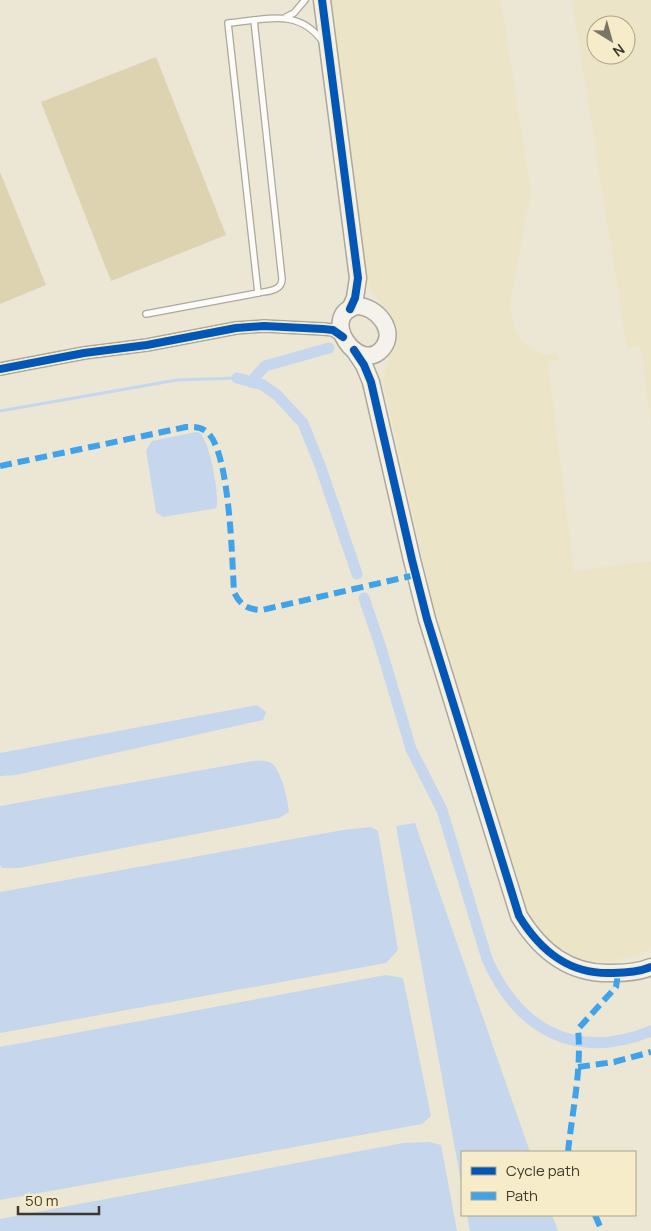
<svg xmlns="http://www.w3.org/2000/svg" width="651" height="1231" font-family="Manrope,sans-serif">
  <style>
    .green { fill: #ded3b0 }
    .sand { fill: #ece4c7; fill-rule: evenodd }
    .water { fill: #c6d6ec }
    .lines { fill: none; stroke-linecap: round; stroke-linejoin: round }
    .stream { stroke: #c6d6ec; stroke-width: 3 }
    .canal { stroke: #c6d6ec; stroke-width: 11 }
    .lane-casing { stroke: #aca89a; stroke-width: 8 }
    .street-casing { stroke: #aca89a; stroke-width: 14 }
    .secondary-casing { stroke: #aca89a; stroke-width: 19 }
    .lane { stroke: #fcfbf9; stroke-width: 5.5 }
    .street { stroke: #fcfbf9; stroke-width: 11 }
    .secondary { stroke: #f5f2ee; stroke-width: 16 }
    .quiet { stroke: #3fa3eb; stroke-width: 6; stroke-dasharray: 12 6; stroke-linecap: butt }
    .cycleway-casing { stroke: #f6ecca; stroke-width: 11 }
    .cycleway { stroke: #0057b8; stroke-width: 8 }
  </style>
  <rect width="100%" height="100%" fill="#ece6d4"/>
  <g class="green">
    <path d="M156 57 226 235 111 281 41 102Z"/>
    <path d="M0 172 46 285 0 304Z"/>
  </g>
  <g class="sand">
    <path d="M330 0H501L531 192 510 304 513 324 522 342 534 351 545 355 557 354 558 360 548 362 574 571 651 561V947L646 951 630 957 600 963 578 958 551 942 537 926 524 903 434 610 383 381 393 343 387 314 373 292 365 272 361 250Z"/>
    <path d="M572 0H651V422L640 346 627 348ZM596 25H626V55H596Z"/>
  </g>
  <g class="water">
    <path d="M196 432 200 433C210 443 218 490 217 505L216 508 212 509 163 517 156 512 146 450 152 441Z"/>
    <path d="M257 705 266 712 263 720 16 775 0 776V753Z"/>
    <path d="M253 761C258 761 265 760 269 762 281 766 288 801 289 812L279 818 19 868H2L0 865V806Z"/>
    <path d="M415 823 530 1152H462V1187L396 826Z"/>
    <path d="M371 827 378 831 398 950 386 963 0 1033V892L343 830Z"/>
    <path d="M386 975 403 978 431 1116 422 1124 0 1200V1047Z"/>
    <path d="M429 1142 441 1145 457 1231H0V1219L403 1143Z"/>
    <path d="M467 1215H552L558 1231H470Z"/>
  </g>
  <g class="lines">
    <path class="stream" d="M0 411 177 380 237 378"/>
    <g class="canal">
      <path d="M237 378 263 385 277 395 303 423 321 468 357 574"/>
      <path d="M251 382 265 366 329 348"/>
      <path d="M364 598 380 645 411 749 442 810 487 959C519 1031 576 1061 651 1031"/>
    </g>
    <defs>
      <g id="lane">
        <path d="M286 17 294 13 305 0"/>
        <path d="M254 20 282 279C282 291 268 291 258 293"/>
        <path d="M146 314 258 293 228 23C265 20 298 7 323 42"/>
      </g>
      <path id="street" d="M0 369 84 353 147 345 236 328 264 326 323 329 333 330 343 337"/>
      <g id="secondary">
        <path d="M322 0 358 278 355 298 350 309"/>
        <path d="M356 306C376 305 398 331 382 349 359 375 318 317 356 306Z"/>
        <path d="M354 350 364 365 371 382 412 560 427 619 519 916C541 952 570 975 613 973 626 973 639 972 651 967"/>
      </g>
    </defs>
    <use href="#lane" class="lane-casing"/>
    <use href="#street" class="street-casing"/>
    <use href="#secondary" class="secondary-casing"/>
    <use href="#lane" class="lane"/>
    <use href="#street" class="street"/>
    <use href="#secondary" class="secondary"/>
    <g class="quiet">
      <path d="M0 466 186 427C194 427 200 426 207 432 230 451 232 560 234 592 240 605 248 610 262 610L415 575"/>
      <path d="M578 1067 614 1062 651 1052"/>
      <path d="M568 1152C572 1112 582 1070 578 1029L616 987 618 973"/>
      <path d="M595 1215 602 1231"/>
    </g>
    <defs>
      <g id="cycleway">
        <path d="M322 0 358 278 355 298 350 309"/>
        <path d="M354 350 364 365 371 382 412 560 427 619 519 916C541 952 570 975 613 973 626 973 639 972 651 967"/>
        <path d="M0 369 84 353 147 345 236 328 264 326 323 329 333 330 343 337"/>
      </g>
    </defs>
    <use href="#cycleway" class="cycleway-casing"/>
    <use href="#cycleway" class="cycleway"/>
  </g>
  <rect x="461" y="1151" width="175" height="65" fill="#f6ecca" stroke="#aca48b"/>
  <rect x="471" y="1167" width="25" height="8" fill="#0057b8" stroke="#aca48b"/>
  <text x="506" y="1176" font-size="15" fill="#3d392c">Cycle path</text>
  <rect x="471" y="1192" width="25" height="8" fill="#3fa3eb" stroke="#aca48b"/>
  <text x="506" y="1201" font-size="15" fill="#3d392c">Path</text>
  <g transform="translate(611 40) rotate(143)"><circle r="24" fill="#f6ecca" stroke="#aca48b"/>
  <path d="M0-4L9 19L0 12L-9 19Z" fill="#7a7667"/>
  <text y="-8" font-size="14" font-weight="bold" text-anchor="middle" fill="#3d392c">N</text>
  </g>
  <path d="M18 1206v8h81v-8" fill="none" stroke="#3d392c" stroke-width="2.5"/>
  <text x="25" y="1206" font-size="15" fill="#3d392c" stroke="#f6ecca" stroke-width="4" paint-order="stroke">50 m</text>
</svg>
